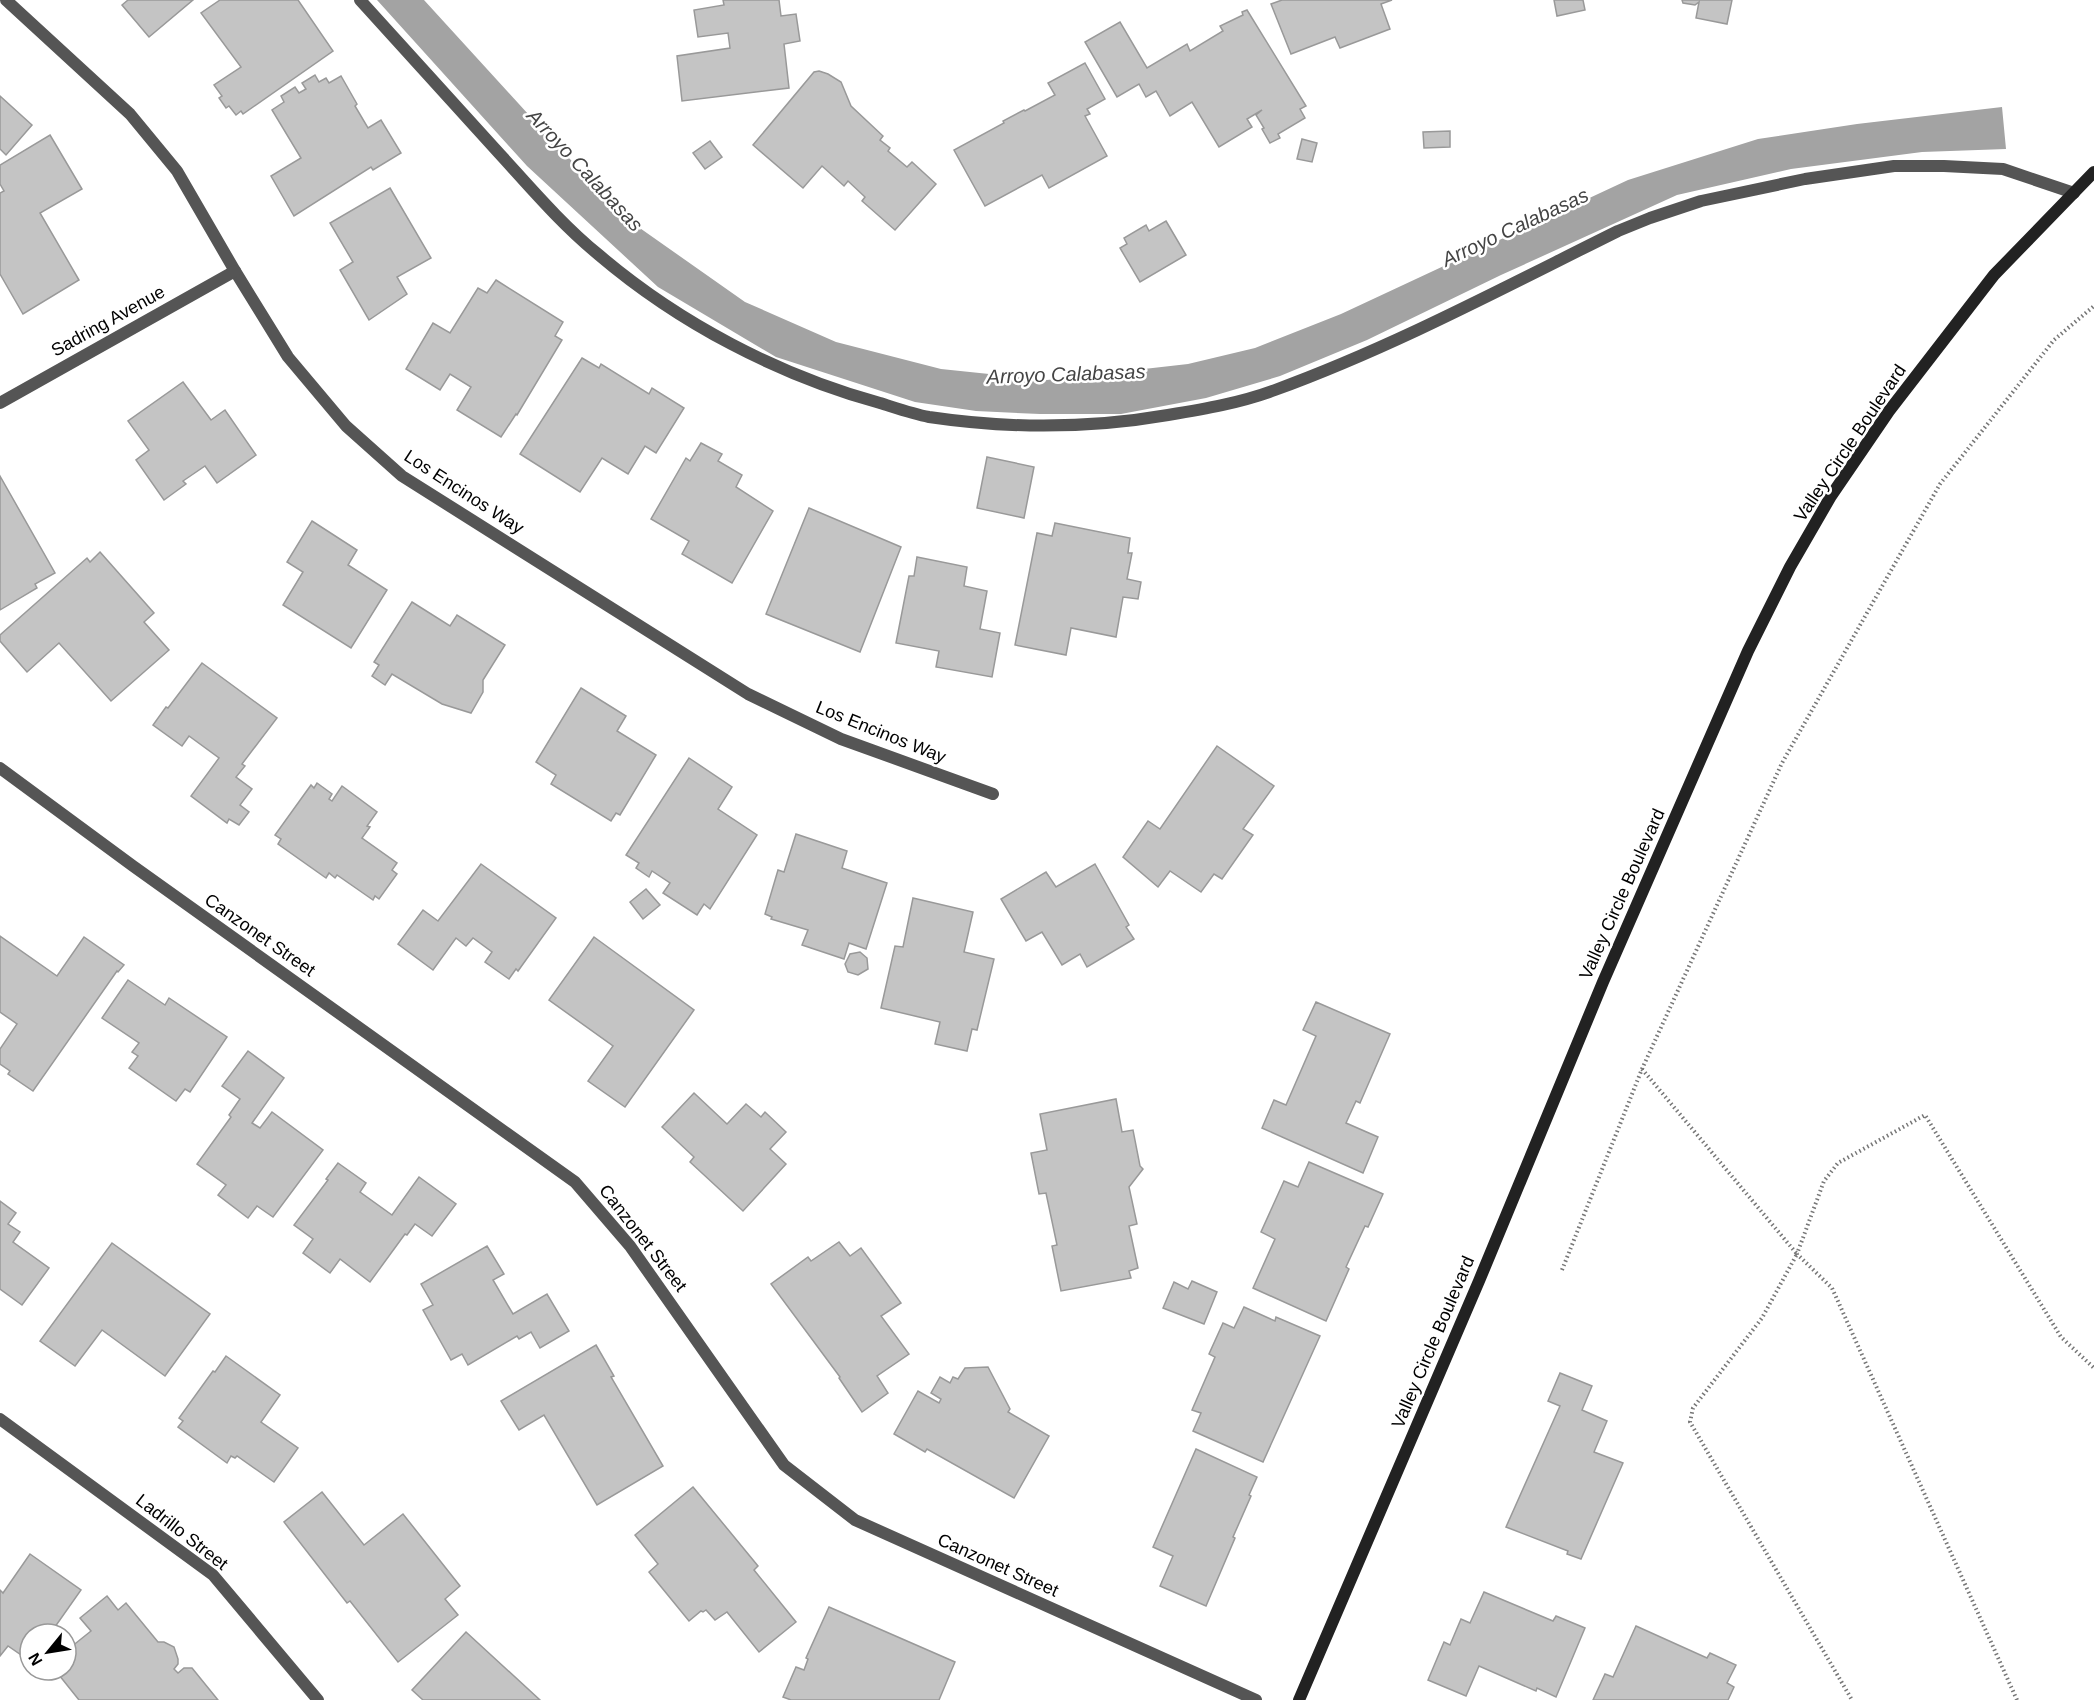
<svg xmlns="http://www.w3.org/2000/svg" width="2094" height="1700" font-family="Helvetica,sans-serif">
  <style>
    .water { fill: #a3a3a3 }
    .building { fill: #c4c4c4; stroke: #999; stroke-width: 1.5 }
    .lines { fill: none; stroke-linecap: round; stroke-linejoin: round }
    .path { stroke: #777; stroke-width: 4; stroke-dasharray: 1.5 3; stroke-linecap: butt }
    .service { stroke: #555; stroke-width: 12 }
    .minor { stroke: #555; stroke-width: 12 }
    .secondary { stroke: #222; stroke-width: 12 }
    .labels { text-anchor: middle; stroke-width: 5; stroke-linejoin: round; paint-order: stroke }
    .street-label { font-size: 18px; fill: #000; stroke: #fff }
    .water-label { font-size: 20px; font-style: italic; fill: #444; stroke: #fff }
  </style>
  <rect width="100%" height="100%" fill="#fff"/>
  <path class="water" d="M377 0H424L549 137 627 219 745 302 836 342 941 369 1047 380 1188 364 1255 348 1341 314 1628 180 1758 139 1857 124 2002 107 2006 149 1922 152 1791 169 1677 195 1501 275 1367 340 1280 376 1206 398 1121 414H1040L976 411 915 402 776 357 658 287 527 166Z"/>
  <g class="building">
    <path d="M128 0H193L149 37 122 5Z"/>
    <path d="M220 0H298L333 51 243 114 241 111 236 115 229 106 226 108 219 98 222 96 214 85 241 67 201 13Z"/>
    <path d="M723 0H779L781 16 796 14 800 41 784 44 789 88 682 101 677 56 730 48 728 33 698 37 694 10 724 5Z"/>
    <path d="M1282 0H1392L1381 4 1390 29 1340 48 1335 37 1291 54 1271 4Z"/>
    <path d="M1554 0H1583L1585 10 1557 16Z"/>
    <path d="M1682 0H1732L1727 24 1696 18 1699 2 1695 5 1683 3Z"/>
    <path d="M1247 10 1306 106 1300 109 1305 118 1278 134 1280 138 1270 143 1262 129 1264 128 1256 115 1262 110 1247 119 1252 127 1219 147 1192 102 1170 116 1156 91 1146 97 1139 84 1117 97 1085 42 1120 22 1147 68 1187 44 1190 51 1223 31 1220 26 1243 15 1242 12Z"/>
    <path d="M1085 63 1105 99 1087 109 1090 114 1085 116 1107 156 1049 188 1042 175 985 206 954 150 1004 123 1003 121 1024 110 1025 111 1055 95 1048 83Z"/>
    <path d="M819 71 828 74 841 82 851 106 883 136 880 140 890 148 888 151 907 167 912 162 936 184 895 230 862 201 865 197 848 181 844 186 822 166 803 188 753 145 814 72Z"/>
    <path d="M315 75 319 82 326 78 329 83 341 76 357 104 355 106 368 128 381 120 401 153 373 170 371 167 294 216 271 176 301 158 272 110 284 102 281 96 295 87 299 93 306 89 302 83Z"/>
    <path d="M0 96 32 125 6 155 0 149Z"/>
    <path d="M1450 131V147L1424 148 1423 132Z"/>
    <path d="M50 135 82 189 40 213 79 280 23 314 0 274V193L4 191 0 184V165Z"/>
    <path d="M1302 139 1317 143 1312 162 1297 159Z"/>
    <path d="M710 141 722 157 705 169 693 153Z"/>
    <path d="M390 188 431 258 397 277 407 294 369 320 340 270 353 262 330 223Z"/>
    <path d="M1166 221 1186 255 1140 282 1120 248 1127 244 1124 238 1146 225 1149 231Z"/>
    <path d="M496 280 563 322 555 336 562 340 517 415 516 414 501 437 457 410 471 387 450 374 440 390 406 369 433 323 450 333 478 288 487 293Z"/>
    <path d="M582 358 599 368 601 364 649 394 652 388 684 408 656 453 645 446 628 474 602 458 580 492 520 454Z"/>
    <path d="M183 382 211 420 225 410 256 455 217 483 205 466 183 481 186 484 164 500 136 460 149 450 128 421Z"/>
    <path d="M701 443 722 454 718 461 742 475 736 487 773 511 732 583 682 554 689 541 651 519 686 458 690 461Z"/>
    <path d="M987 457 1034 467 1024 518 977 508Z"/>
    <path d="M0 476 55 573 35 584 37 588 0 610Z"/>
    <path d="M809 508 901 547 860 652 766 614Z"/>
    <path d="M312 521 357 550 348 565 387 590 351 648 283 605 303 572 287 562Z"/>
    <path d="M1055 523 1130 538 1128 553H1132L1127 579 1141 582 1138 599 1123 597 1116 637 1071 628 1066 655 1015 645 1037 533 1052 536Z"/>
    <path d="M100 552 154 613 144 622 169 650 111 701 59 643 27 672 0 641V635L87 558 90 562Z"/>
    <path d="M917 557 967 567 964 586 987 591 980 629 1000 633 992 677 936 667 939 651 896 643 909 576H914Z"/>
    <path d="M412 602 450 626 457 615 505 645 483 680V692L471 713 442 704 392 674 385 685 372 676 379 665 374 662Z"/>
    <path d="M202 663 277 718 242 764 245 766 236 777 252 789 240 805 249 812 239 825 229 819 227 823 191 796 219 758 189 736 182 746 153 725 166 707 168 708Z"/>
    <path d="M581 688 626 716 617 731 656 755 620 815 616 813 611 821 551 784 556 775 536 762Z"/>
    <path d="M1217 746 1274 786 1243 829 1253 835 1222 879 1214 874 1201 892 1170 871 1158 887 1123 857 1148 821 1160 829Z"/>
    <path d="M689 758 732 787 718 809 757 835 710 909 704 904 697 915 663 893 670 883 652 871 649 877 636 868 639 863 626 855Z"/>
    <path d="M317 783 332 794 329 799 332 801 342 786 377 812 367 826 370 827 362 838 397 863 392 870 397 874 379 899 375 896 373 900 337 875 335 878 329 873 326 878 278 844 281 839 275 835 311 785 314 788Z"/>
    <path d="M796 834 847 851 842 868 887 883 866 949 849 943 844 959 802 945 808 930 771 919 772 917 765 914 778 870 784 872Z"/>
    <path d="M481 864 556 918 518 971 516 969 509 979 485 962 492 952 473 938 466 946 456 938 433 970 398 944 423 910 438 921Z"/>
    <path d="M1095 864 1129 925 1126 927 1134 939 1087 967 1080 954 1062 965 1042 932 1026 941 1001 899 1046 872 1056 887Z"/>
    <path d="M646 889 660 905 643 919 630 902Z"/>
    <path d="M913 898 973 912 964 952 994 959 977 1030 972 1029 967 1051 935 1044 940 1022 881 1008 895 946 903 947Z"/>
    <path d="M0 936 57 976 84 937 124 965 118 972 117 971 33 1091 8 1074 10 1071 0 1064V1049L17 1024 0 1012Z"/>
    <path d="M594 937 694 1010 625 1107 588 1081 613 1046 549 1000Z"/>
    <path d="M860 952 867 958 868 969 858 975 848 972 845 964 850 954Z"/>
    <path d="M128 980 165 1005 169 998 227 1037 190 1092 185 1089 176 1101 129 1068 138 1056 132 1052 139 1043 102 1018Z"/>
    <path d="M1316 1002 1390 1034 1360 1103 1356 1101 1346 1123 1378 1137 1363 1173 1262 1128 1274 1100 1286 1105 1316 1036 1303 1030Z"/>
    <path d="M248 1051 284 1078 252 1123 260 1128 272 1112 323 1150 273 1217 257 1206 248 1218 218 1195 226 1185 197 1164 231 1117 229 1115 240 1099 222 1086Z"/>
    <path d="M694 1093 727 1124 746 1104 761 1117 765 1112 786 1132 770 1149 786 1164 743 1211 690 1162 694 1157 662 1127Z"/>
    <path d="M1116 1099 1122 1132 1133 1130 1140 1166 1143 1169 1129 1187 1137 1224 1129 1226 1138 1268 1129 1271 1131 1278 1061 1291 1052 1246 1057 1245 1046 1193 1039 1194 1031 1153 1047 1150 1040 1114Z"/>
    <path d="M1309 1162 1383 1194 1368 1227 1365 1226 1346 1267 1349 1269 1326 1321 1253 1288 1275 1239 1261 1232 1284 1181 1298 1187Z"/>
    <path d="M338 1163 366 1183 360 1192 392 1215 419 1177 456 1204 432 1236 415 1224 407 1235 405 1234 370 1282 340 1259 330 1273 303 1253 313 1239 294 1225 328 1180 326 1179Z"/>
    <path d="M0 1201 16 1213 8 1224 20 1232 13 1242 49 1268 22 1305 0 1289Z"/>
    <path d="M839 1242 850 1256 861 1248 901 1303 881 1316 909 1354 877 1376 888 1393 862 1412 839 1378 840 1377 771 1284 808 1257 811 1261Z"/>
    <path d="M112 1243 210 1314 165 1376 102 1330 75 1366 40 1341Z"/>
    <path d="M487 1246 504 1274 493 1280 513 1314 547 1294 569 1331 540 1348 531 1332 519 1339 517 1336 468 1365 462 1354 451 1360 423 1310 433 1305 421 1284Z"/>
    <path d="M1192 1281 1217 1292 1204 1324 1163 1308 1174 1282 1188 1289Z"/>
    <path d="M1244 1307 1275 1321 1276 1317 1320 1336 1263 1462 1193 1431 1201 1413 1192 1410 1215 1357 1209 1354 1223 1323 1234 1328Z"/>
    <path d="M596 1345 614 1376 611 1377 663 1466 597 1505 544 1415 519 1430 501 1401Z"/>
    <path d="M226 1356 280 1395 261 1422 298 1448 274 1482 237 1456 235 1458 231 1456 227 1463 178 1427 183 1421 179 1418 213 1371 215 1372Z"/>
    <path d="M988 1367 1010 1409 1008 1412 1049 1436 1014 1498 927 1449 925 1452 894 1434 918 1391 939 1403 941 1399 931 1393 940 1377 950 1383 953 1377 958 1379 965 1368Z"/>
    <path d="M1560 1373 1592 1386 1582 1410 1607 1421 1594 1452 1623 1463 1581 1559 1567 1554 1568 1551 1506 1527 1560 1406 1548 1401Z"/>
    <path d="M1196 1449 1257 1477 1249 1495 1251 1496 1233 1537 1235 1538 1206 1606 1160 1586 1173 1556 1153 1547Z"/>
    <path d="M693 1487 758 1566 754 1570 796 1622 759 1652 727 1612 715 1620 706 1610 703 1612 701 1611 689 1621 649 1572 658 1564 635 1535Z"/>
    <path d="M322 1492 364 1545 403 1514 460 1586 445 1599 458 1615 398 1662 350 1601 347 1603 284 1522Z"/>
    <path d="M30 1554 81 1590 50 1634H30V1661L8 1646 0 1656V1590L3 1593Z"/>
    <path d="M1484 1592 1553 1621 1556 1616 1585 1628 1556 1697 1537 1688 1536 1691 1479 1666 1466 1696 1428 1680 1444 1642 1450 1645 1461 1619 1470 1623Z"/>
    <path d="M107 1596 118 1610 126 1603 158 1642H164L174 1647 178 1659V1664L174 1669 178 1673 184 1668H192L218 1700H79L55 1670H66V1651L91 1631 80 1618Z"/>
    <path d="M829 1607 955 1662 939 1700H791L783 1697 796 1667 804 1670 808 1659 806 1658Z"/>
    <path d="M1636 1626 1707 1658 1710 1653 1736 1665 1727 1683 1734 1687 1728 1700H1593L1605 1674 1613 1677Z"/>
    <path d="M466 1632 540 1700H423L412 1690Z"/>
  </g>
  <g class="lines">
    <g class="path">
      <path d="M1642 1069 1797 1254 1762 1318 1693 1408 1690 1422 1852 1700"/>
      <path d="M1562 1270 1642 1069 1782 763 1940 484 2054 340 2094 306"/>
      <path d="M2017 1700 1832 1288 1797 1254 1824 1181 1838 1163 1925 1115 2061 1337 2094 1368"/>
    </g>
    <path class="service" d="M360 0C405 50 451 100 497 151 530 187 561 224 599 255 679 323 778 375 880 403 896 408 913 414 929 417 1010 429 1087 429 1168 415 1204 409 1240 403 1275 390 1393 347 1505 287 1618 231L1650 218 1701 201 1805 179 1894 166H1944L2003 169 2074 193"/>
    <g class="minor">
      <path d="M6 0 130 114 177 171 235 271 288 357 346 426 402 476 748 694 841 739 993 794"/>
      <path d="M0 403 235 271"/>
      <path d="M0 768 133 866 575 1182 630 1246 784 1465 855 1520 1256 1700"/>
      <path d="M0 1419 213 1575 318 1700"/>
    </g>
    <path class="secondary" d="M1299 1700 1479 1281 1603 982 1748 651 1790 567 1831 496 1889 411 1994 275 2094 172"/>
  </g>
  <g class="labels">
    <g class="street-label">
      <text transform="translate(108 321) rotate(-29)" y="6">Sadring Avenue</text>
      <text transform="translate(1850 443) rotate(-56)" y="6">Valley Circle Boulevard</text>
      <text transform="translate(464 492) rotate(33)" y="6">Los Encinos Way</text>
      <text transform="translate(881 732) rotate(22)" y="6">Los Encinos Way</text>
      <text transform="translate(1622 894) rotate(-66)" y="6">Valley Circle Boulevard</text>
      <text transform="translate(260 935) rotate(35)" y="6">Canzonet Street</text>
      <text transform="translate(643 1238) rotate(52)" y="6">Canzonet Street</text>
      <text transform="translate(1433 1342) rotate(-67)" y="6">Valley Circle Boulevard</text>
      <text transform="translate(182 1532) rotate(38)" y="6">Ladrillo Street</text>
      <text transform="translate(998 1565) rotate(24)" y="6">Canzonet Street</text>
    </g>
    <g class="water-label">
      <text transform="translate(585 170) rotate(47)" y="7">Arroyo Calabasas</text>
      <text transform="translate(1515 227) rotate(-25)" y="7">Arroyo Calabasas</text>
      <text transform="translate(1066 374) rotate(-2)" y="7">Arroyo Calabasas</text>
    </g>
  </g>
  <g transform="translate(48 1652) rotate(240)"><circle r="28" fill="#ffffff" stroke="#999999" stroke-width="1.5"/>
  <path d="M0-4.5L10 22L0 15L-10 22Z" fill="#000000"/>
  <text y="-9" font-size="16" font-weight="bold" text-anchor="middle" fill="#000000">N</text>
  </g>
</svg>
